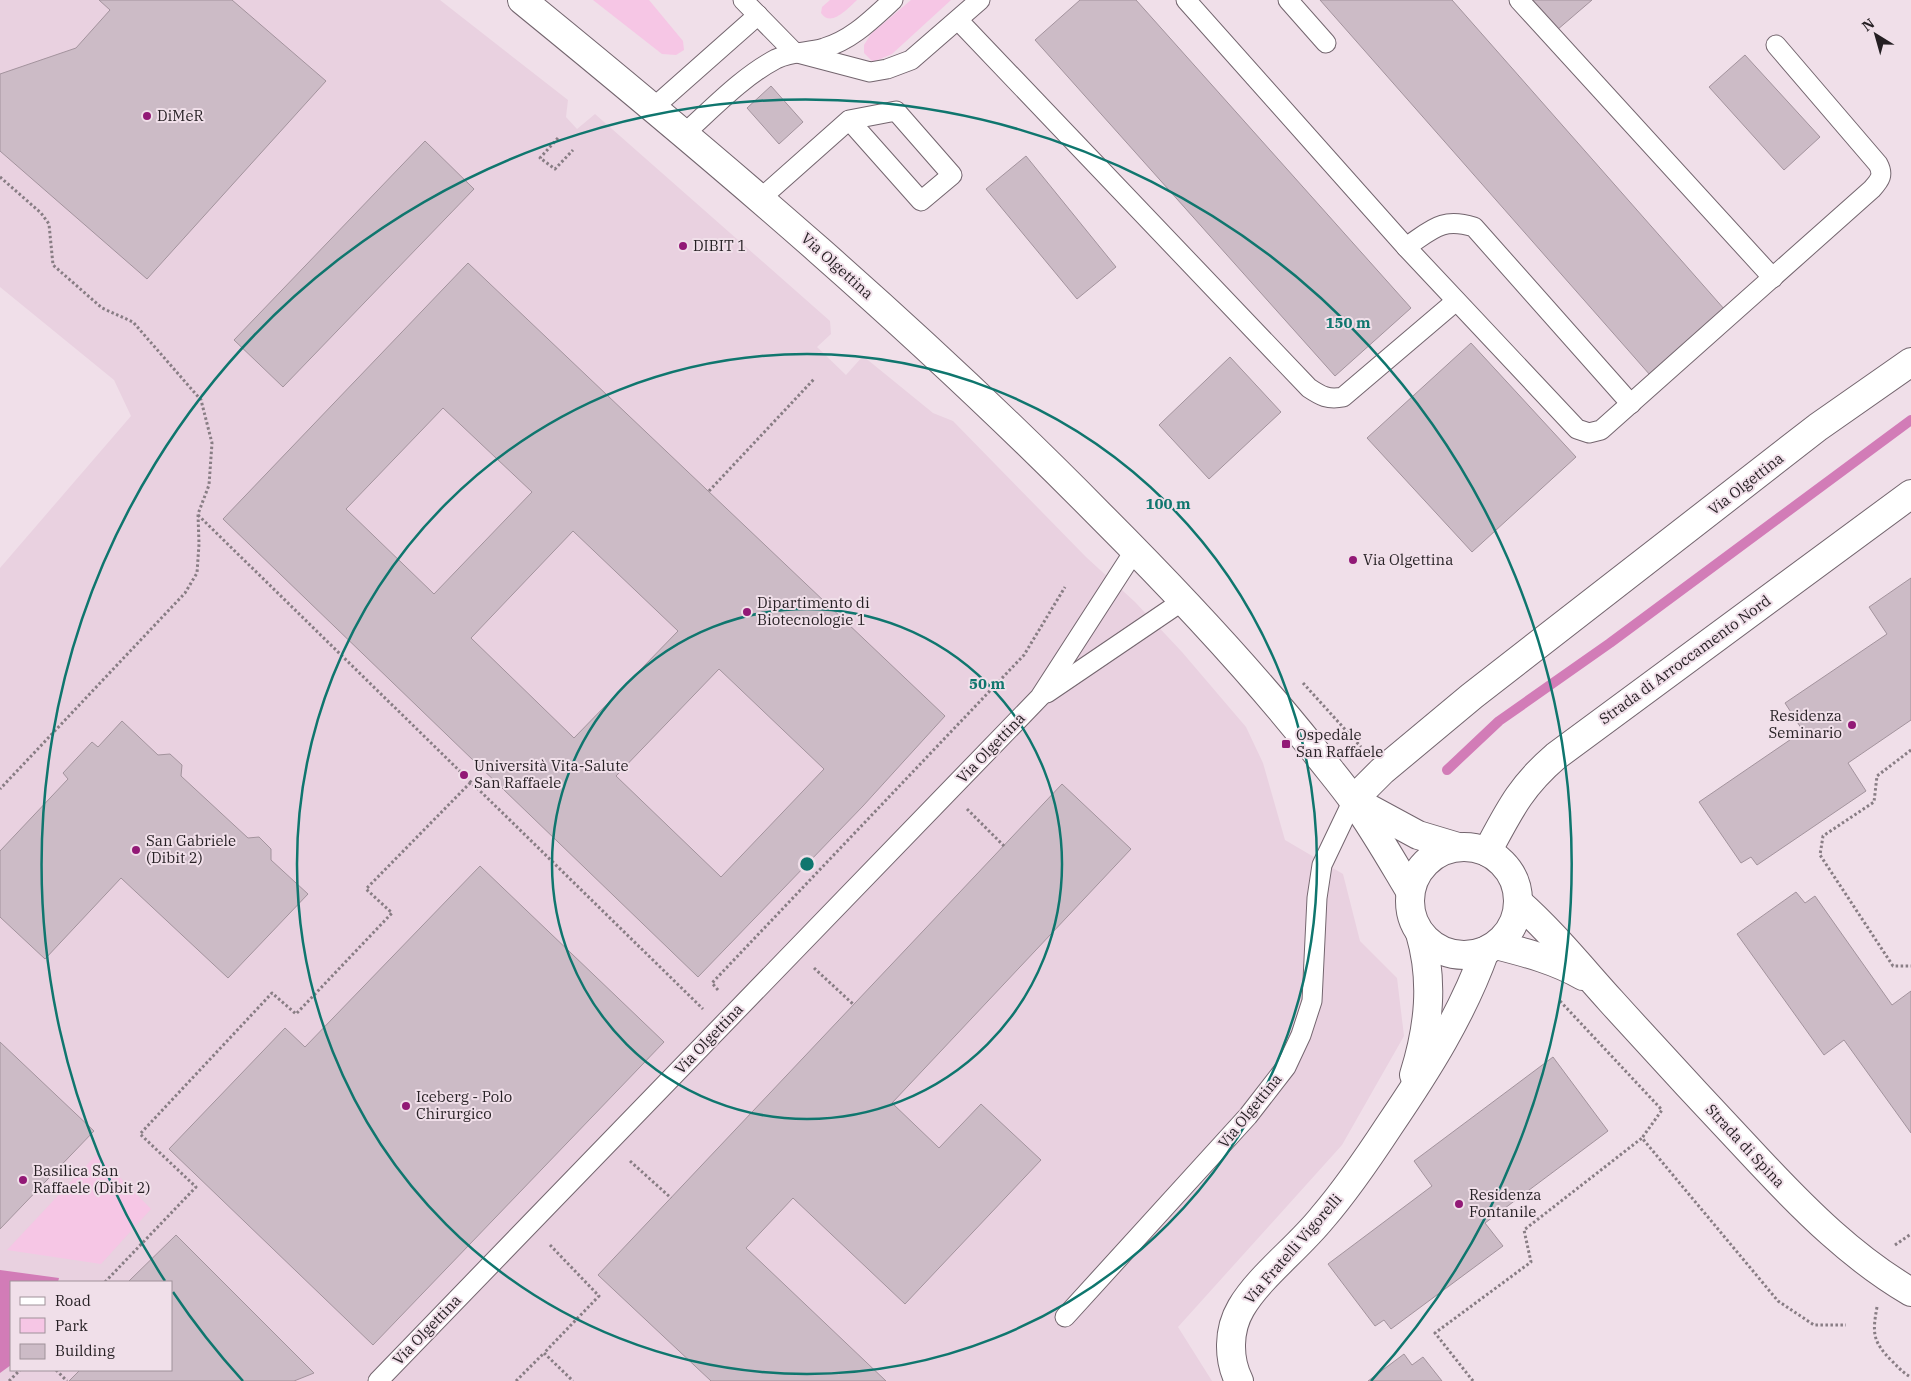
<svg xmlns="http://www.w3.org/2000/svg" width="1911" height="1381" font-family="'IBM Plex Serif',serif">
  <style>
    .built { fill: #e9d1e0; fill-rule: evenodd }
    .green { fill: #f6c6e5 }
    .water { fill: #d27cb7 }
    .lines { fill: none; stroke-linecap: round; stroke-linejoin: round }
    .stream { stroke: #d27cb7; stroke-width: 10 }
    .building { fill: #ccbbc6; stroke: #a3939d; fill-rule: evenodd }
    .service-casing { stroke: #73656e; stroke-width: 21 }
    .minor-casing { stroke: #73656e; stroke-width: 30 }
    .tertiary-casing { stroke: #73656e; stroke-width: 30 }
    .path { stroke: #887d84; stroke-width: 3; stroke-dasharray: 2.5 2.5; stroke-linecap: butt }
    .service { stroke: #fff; stroke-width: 19 }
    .minor { stroke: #fff; stroke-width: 28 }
    .tertiary { stroke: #fff; stroke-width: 28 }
    .ring { fill: none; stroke: #0f766e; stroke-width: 2.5 }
    .poi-dot { fill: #921976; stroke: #f0dfe9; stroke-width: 2 }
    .labels { text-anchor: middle; stroke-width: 4; stroke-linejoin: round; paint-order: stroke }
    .poi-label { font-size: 15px; fill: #251f23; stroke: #f0dfe9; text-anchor: start }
    .street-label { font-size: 15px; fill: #251f23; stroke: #f0dfe9 }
    .centre { fill: #0f766e; stroke: #f0dfe9; stroke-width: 2.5 }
    .ring-label { font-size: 15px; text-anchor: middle; font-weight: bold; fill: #0f766e; stroke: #f0dfe9; stroke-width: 4; stroke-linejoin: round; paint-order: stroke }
  </style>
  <rect width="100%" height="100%" fill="#f0dfe9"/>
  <path class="built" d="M0 0H440L568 100 566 117 577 129 595 114 830 321 831 334 817 347 846 375 863 356 933 413 953 421 1086 557 1135 602 1182 652 1246 727 1263 763 1285 840 1343 874 1360 941 1397 978 1404 1036 1342 1145 1178 1327 1212 1381H0V568L131 416 114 380 0 287ZM11 1282H171V1370H11Z"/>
  <g class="green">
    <path d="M593 0H649L683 41 684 50 676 55 662 54Z"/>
    <path d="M830 0H857C848 8 831 28 821 13L822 7Z"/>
    <path d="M911 0H951L892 54 873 62 864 53V45L871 34Z"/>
    <path d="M97 1154 151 1209 101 1264 7 1250Z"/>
  </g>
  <path class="water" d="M0 1270 59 1278 58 1282H11V1365L0 1373Z"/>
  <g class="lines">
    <path class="stream" d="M1447 770 1499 721 1610 643 1911 420"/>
  </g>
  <g class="building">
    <path d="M99 0H232L326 81 147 279 0 151V74L76 48 110 10Z"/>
    <path d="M1080 0H1136L1411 308 1335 376 1035 40Z"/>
    <path d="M1320 0H1452L1725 310 1650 375Z"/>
    <path d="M1532 0H1592L1557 30Z"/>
    <path d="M1745 55 1820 137 1784 170 1709 87Z"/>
    <path d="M771 86 803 122 779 144 747 108Z"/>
    <path d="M425 141 474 189 283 387 234 340Z"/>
    <path d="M1026 156 1116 267 1077 299 986 189Z"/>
    <path d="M468 263 945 716 863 806 698 977 223 519ZM443 408 532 492 434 594 346 509ZM573 531 678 631 574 738 471 638ZM719 669 824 769 721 877 616 776Z"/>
    <path d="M1471 343 1576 457 1472 552 1367 438Z"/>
    <path d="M1230 357 1281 412 1209 479 1159 425Z"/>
    <path d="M1911 578V720L1848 763 1866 791 1757 865 1751 857 1741 863 1699 802 1803 731 1785 703 1887 634 1869 607Z"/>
    <path d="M122 721 158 755 170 754 182 765 181 776 248 838 259 837 271 849V860L308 894 228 978 121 878 45 959 0 917V851L68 779 63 773 92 742 98 747Z"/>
    <path d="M1062 784 1131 849 892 1103 939 1148 981 1104 1041 1160 905 1304 793 1198 746 1248 886 1381H711L598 1275Z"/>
    <path d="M480 866 664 1042 373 1345 169 1149 285 1028 305 1047Z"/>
    <path d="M1796 892 1805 903 1815 896 1892 1005 1911 991V1133L1844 1040 1824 1055 1737 934Z"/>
    <path d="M0 1042 94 1131 0 1229Z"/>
    <path d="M1553 1057 1608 1131 1485 1223 1503 1246 1391 1329 1384 1320 1375 1326 1328 1264 1432 1186 1414 1161Z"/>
    <path d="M176 1235 314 1373 294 1381H69L80 1370H171V1282H128Z"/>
    <path d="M1404 1354 1412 1365 1423 1357 1442 1381H1368Z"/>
  </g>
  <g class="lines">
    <defs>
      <g id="service">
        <path d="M743 0 794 52 870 72 887 69 911 60 980 0"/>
        <path d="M1186 0 1406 247 1577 429 1589 433 1601 430 1872 189C1880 180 1884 175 1878 164L1776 45"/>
        <path d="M1288 0 1326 43"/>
        <path d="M1519 0 1773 278"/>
        <path d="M958 20 1309 388C1321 396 1328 400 1343 397L1456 301"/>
        <path d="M653 108 758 15"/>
        <path d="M684 134C713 108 742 77 776 59 792 51 808 53 824 48 852 40 872 19 893 0"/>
        <path d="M760 199 849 120 921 201 952 175 896 111 849 120"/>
        <path d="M1406 247C1432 230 1441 217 1474 227L1631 404"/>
        <path d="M1047 693 1184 600"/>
        <path d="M1065 1317 1248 1116 1286 1067 1301 1035 1312 1001 1317 898 1322 865 1353 800"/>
        <path d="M378 1381 1040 697 1135 550"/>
      </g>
      <g id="minor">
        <path d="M1353 800 1382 771 1472 696 1818 427 1911 362"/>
        <path d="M1487 852C1509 811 1520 787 1556 756L1911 494"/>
        <path d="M1518 902C1553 933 1581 968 1611 1001 1660 1055 1710 1109 1760 1162 1806 1211 1853 1258 1911 1292"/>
        <path d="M1496 945C1527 953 1555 960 1583 976"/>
      </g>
      <g id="tertiary">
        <path d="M522 0C722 163 919 331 1100 515 1175 590 1248 667 1314 750 1327 767 1341 783 1353 800 1374 829 1392 861 1410 891"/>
        <path d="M1357 802 1418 835 1458 847"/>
        <circle cx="1464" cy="901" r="54"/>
        <path d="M1414 1075C1429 1027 1434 981 1420 933"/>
        <path d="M1239 1381C1228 1359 1228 1330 1241 1308 1259 1277 1298 1248 1322 1218 1347 1189 1368 1158 1389 1126 1427 1070 1462 1015 1485 951"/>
      </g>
    </defs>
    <use href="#service" class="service-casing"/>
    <use href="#minor" class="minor-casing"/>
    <use href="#tertiary" class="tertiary-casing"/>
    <g class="path">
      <path d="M558 138 540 158 555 169 573 150"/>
      <path d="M0 177 41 213 49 224 53 265 102 308 133 322 201 400 212 443 209 485 198 514 199 544 197 573 185 593 0 789"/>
      <path d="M709 491 815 378"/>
      <path d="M198 515 703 1009"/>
      <path d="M1303 683 1361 747"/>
      <path d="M1911 750 1877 776 1874 802 1823 836 1820 855 1893 966H1911"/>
      <path d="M967 809 1004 846"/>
      <path d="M814 968 854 1005"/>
      <path d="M718 990 712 983 1024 655 1065 587"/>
      <path d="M1560 1001 1662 1110 1642 1138"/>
      <path d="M630 1161 671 1198"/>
      <path d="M550 1245 599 1296 544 1353 573 1381"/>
      <path d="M1895 1245 1911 1234"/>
      <path d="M105 1282 196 1187 140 1134 272 993 296 1014 392 913 366 889 471 782"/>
      <path d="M1877 1307C1872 1334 1873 1342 1892 1361 1898 1367 1903 1373 1911 1377"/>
      <path d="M56 1370 67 1381"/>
      <path d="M9 1381 20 1370"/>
      <path d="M516 1381 544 1353"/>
      <path d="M1473 1381 1435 1333 1531 1262 1524 1230 1642 1138 1778 1301 1814 1325H1846"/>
    </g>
    <use href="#service" class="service"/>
    <use href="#minor" class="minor"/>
    <use href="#tertiary" class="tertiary"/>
  </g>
  <g class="ring">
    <circle cx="807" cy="864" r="255"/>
    <circle cx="807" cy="864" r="510"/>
    <path d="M243 1381A765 765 0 0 1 173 1292M165 1281A765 765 0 1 1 1371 1381"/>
  </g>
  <g class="poi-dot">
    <circle cx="147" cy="116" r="5"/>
    <circle cx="683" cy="246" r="5"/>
    <circle cx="1353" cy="560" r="5"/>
    <circle cx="747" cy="612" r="5"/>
    <circle cx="1852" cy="725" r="5"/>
    <rect x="1281" y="739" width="10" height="10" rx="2.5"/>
    <circle cx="464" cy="775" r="5"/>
    <circle cx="136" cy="850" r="5"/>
    <circle cx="406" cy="1106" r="5"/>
    <circle cx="23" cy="1180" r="5"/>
    <circle cx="1459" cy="1204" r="5"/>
  </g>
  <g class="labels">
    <g class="poi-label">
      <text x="157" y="121">DiMeR</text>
      <text x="693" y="251">DIBIT 1</text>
      <text x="1363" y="565">Via Olgettina</text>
      <text x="757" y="608">Dipartimento di<tspan x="757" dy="17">Biotecnologie 1</tspan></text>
      <text x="1842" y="721" text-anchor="end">Residenza<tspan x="1842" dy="17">Seminario</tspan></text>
      <text x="1296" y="740">Ospedale<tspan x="1296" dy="17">San Raffaele</tspan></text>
      <text x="474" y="771">Università Vita-Salute<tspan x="474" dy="17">San Raffaele</tspan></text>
      <text x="146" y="846">San Gabriele<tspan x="146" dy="17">(Dibit 2)</tspan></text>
      <text x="416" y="1102">Iceberg - Polo<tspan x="416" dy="17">Chirurgico</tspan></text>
      <text x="33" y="1176">Basilica San<tspan x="33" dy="17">Raffaele (Dibit 2)</tspan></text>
      <text x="1469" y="1200">Residenza<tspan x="1469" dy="17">Fontanile</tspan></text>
    </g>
    <g class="street-label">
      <text transform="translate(837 266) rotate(42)" y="5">Via Olgettina</text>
      <text transform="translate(1746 484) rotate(-38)" y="5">Via Olgettina</text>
      <text transform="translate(1685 660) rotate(-36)" y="5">Strada di Arroccamento Nord</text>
      <text transform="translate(991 748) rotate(-46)" y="5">Via Olgettina</text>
      <text transform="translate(709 1039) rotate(-46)" y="5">Via Olgettina</text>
      <text transform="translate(1250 1111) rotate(-51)" y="5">Via Olgettina</text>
      <text transform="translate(1745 1146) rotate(47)" y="5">Strada di Spina</text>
      <text transform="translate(1293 1249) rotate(-49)" y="5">Via Fratelli Vigorelli</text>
      <text transform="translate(427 1330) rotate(-46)" y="5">Via Olgettina</text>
    </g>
  </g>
  <circle cx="807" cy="864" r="8" class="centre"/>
  <g class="ring-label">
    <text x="1348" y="328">150 m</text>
    <text x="1168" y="509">100 m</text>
    <text x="987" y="689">50 m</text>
  </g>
  <rect x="10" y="1281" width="162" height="90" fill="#f0dfe9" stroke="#9f929a"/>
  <rect x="20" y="1297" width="25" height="8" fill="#ffffff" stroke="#9f929a"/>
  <text x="55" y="1306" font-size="15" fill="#251f23">Road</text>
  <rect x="20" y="1318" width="25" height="15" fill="#f6c6e5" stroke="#9f929a"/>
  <text x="55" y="1331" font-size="15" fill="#251f23">Park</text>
  <rect x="20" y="1344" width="25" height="15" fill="#ccbbc6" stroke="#9f929a"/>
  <text x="55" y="1356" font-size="15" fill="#251f23">Building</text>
  <g transform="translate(1876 35) rotate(323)" stroke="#f0dfe9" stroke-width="4" paint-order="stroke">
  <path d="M0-4L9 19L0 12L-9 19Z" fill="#251f23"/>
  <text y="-8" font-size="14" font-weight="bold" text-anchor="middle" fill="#251f23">N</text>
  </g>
</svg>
